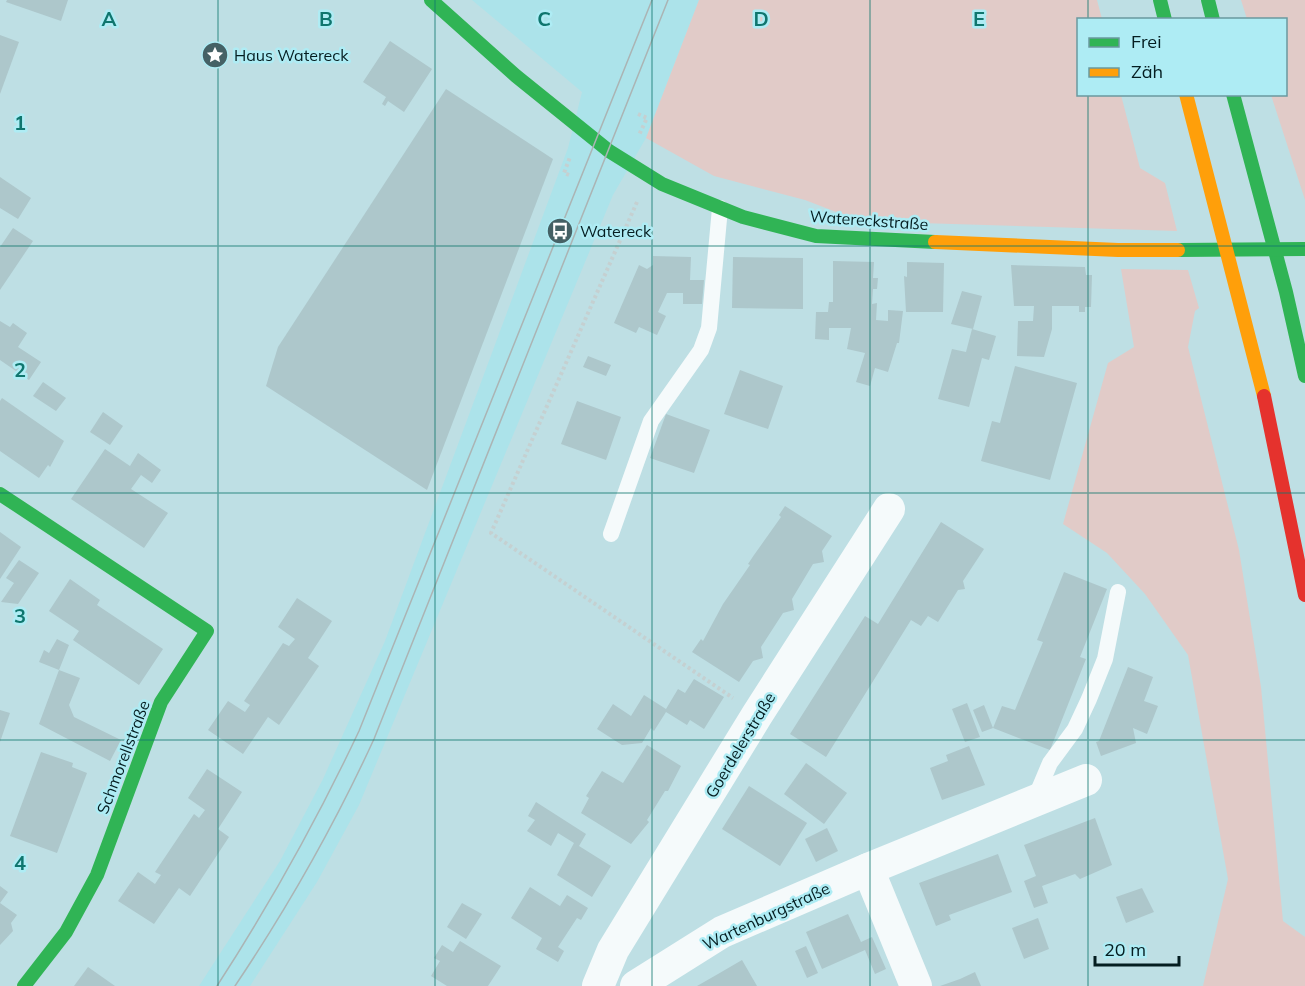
<svg xmlns="http://www.w3.org/2000/svg" width="1305" height="986" font-family="Mulish,sans-serif">
  <style>
    .built { fill: #ace3ea }
    .green { fill: #e1cbc8 }
    .building { fill: #adc7cb }
    .lines { fill: none; stroke-linecap: round; stroke-linejoin: round }
    .path { stroke: #c5d0d1; stroke-width: 4; stroke-dasharray: 3 3; stroke-linecap: butt }
    .lane { stroke: #f5fafb; stroke-width: 16 }
    .street { stroke: #f5fafb; stroke-width: 32 }
    .fast { stroke: #30b455; stroke-width: 14 }
    .slow { stroke: #ff9f0a; stroke-width: 14 }
    .jam { stroke: #e5322d; stroke-width: 14 }
    .tram { stroke: #abb4b4; stroke-width: 1.5 }
    .grid { fill: none; stroke: #0f766e; stroke-width: 1.5; stroke-opacity: 0.55 }
    .labels { text-anchor: middle; stroke-width: 5; stroke-linejoin: round; paint-order: stroke }
    .poi-label { font-size: 16px; fill: #041d20; stroke: #aeecf4; text-anchor: start }
    .street-label { font-size: 16px; fill: #041d20; stroke: #aeecf4 }
    .grid-label { font-size: 20px; text-anchor: middle; font-weight: bold; fill: #0f766e; stroke: #aeecf4; stroke-width: 5; stroke-linejoin: round; paint-order: stroke }
  </style>
  <rect width="100%" height="100%" fill="#bedfe4"/>
  <path class="built" d="M472 0H699L646 138 613 195 359 805 317 882 250 986H199L280 861 323 779 385 641 568 148 582 92Z"/>
  <g class="green">
    <path d="M699 0H1097L1102 19 1078 20V94L1121 95 1140 168 1165 183 1177 231 920 223 844 215 805 200 714 176 646 138Z"/>
    <path d="M1241 0H1305V200L1271 95 1286 94V20L1247 19Z"/>
    <path d="M1121 269 1188 270 1199 308 1195 311 1188 347 1239 550 1261 687 1283 921 1305 937V986H1203L1228 879 1188 655 1145 594 1107 553 1063 524 1108 363 1134 347Z"/>
  </g>
  <g class="building">
    <path d="M7 0H68L61 21 6 2Z"/>
    <path d="M0 35 19 42 0 94Z"/>
    <path d="M390 41 432 69 404 112 388 101 385 106 382 104 386 97 363 82Z"/>
    <path d="M446 89 553 159 427 490 266 386 278 347Z"/>
    <path d="M0 177 31 198 18 219 0 208Z"/>
    <path d="M13 228 33 241 0 290V247Z"/>
    <path d="M653 256 691 257 690 280H704L702 304H683V293H667L658 312 666 316 657 335 639 327 636 333 614 323 639 265 647 269 653 265Z"/>
    <path d="M733 257 803 258V309L732 308Z"/>
    <path d="M833 261 874 262 873 278H878L877 289H873L872 304 877 303 876 320 888 321V310L903 311 899 343H897L888 372 875 368 870 386 856 382 865 353 847 349 851 328H829V340L815 339 816 312H828L829 302H833Z"/>
    <path d="M907 262 944 263 943 312H906L904 276 907 277Z"/>
    <path d="M1011 265 1085 267 1086 275H1092L1091 307H1085V312H1079V306H1052V329L1044 357 1017 356 1018 321H1033L1034 306H1014Z"/>
    <path d="M962 291 982 296 973 329 951 324Z"/>
    <path d="M0 321 10 327 13 323 27 333 18 347 41 362 29 380 0 360Z"/>
    <path d="M972 329 996 336 989 360 982 358 969 407 938 399 952 349 966 352Z"/>
    <path d="M588 356 611 365 606 376 583 367Z"/>
    <path d="M1015 366 1077 383 1050 480 981 461 992 421 1000 423Z"/>
    <path d="M740 370 783 386 768 429 724 414Z"/>
    <path d="M43 382 66 398 56 411 33 396Z"/>
    <path d="M2 398 64 441 50 467 48 465 39 478 0 451V401Z"/>
    <path d="M577 401 621 417 606 460 561 444Z"/>
    <path d="M103 412 123 426 110 445 90 432Z"/>
    <path d="M666 414 710 430 694 473 650 458Z"/>
    <path d="M105 449 130 466 138 453 161 470 152 483 141 475 131 489 168 513 144 548 71 499Z"/>
    <path d="M785 506 832 536 822 551 824 562 813 564 792 599 794 610 783 613 761 647 763 658 753 661 739 682 692 652 701 639 703 641 723 604 750 565 748 564 754 555 781 517 779 515Z"/>
    <path d="M941 522 984 549 963 581 965 589 958 590 938 622 928 616 921 626 911 620 826 757 790 734 865 616 878 624Z"/>
    <path d="M0 532 21 547 0 579Z"/>
    <path d="M19 560 39 573 18 604 1 602 14 583 6 578Z"/>
    <path d="M1064 572 1107 589 1080 657 1086 659 1050 750 993 728 1002 706 1015 710 1043 642 1037 640Z"/>
    <path d="M70 579 100 600 97 605 163 649 139 685 73 640 79 631 49 611Z"/>
    <path d="M297 598 332 621 308 658 319 666 279 725 268 717 243 754 208 730 228 701 245 712 250 705 244 701 283 643 289 646 295 639 278 627Z"/>
    <path d="M57 639 69 645 59 670 39 662 44 650 49 653Z"/>
    <path d="M1128 667 1153 677 1144 701 1158 706 1147 734 1133 728 1136 743 1101 756 1096 742 1099 741Z"/>
    <path d="M59 670 80 678 69 705 74 717 121 740 110 761 39 724Z"/>
    <path d="M694 679 724 697 704 729 690 720 687 725 666 712 654 731 651 728 642 743 622 745 597 729 613 704 631 716 644 695 666 709 678 689 685 693Z"/>
    <path d="M967 703 980 737 965 742 952 709Z"/>
    <path d="M984 705 993 728 982 732 973 710Z"/>
    <path d="M0 710 10 713 0 742Z"/>
    <path d="M647 745 681 766 668 791H665L647 820 649 822 631 844 581 813 589 798 586 796 602 771 623 783Z"/>
    <path d="M969 746 985 785 942 800 930 768 948 761 946 755Z"/>
    <path d="M41 752 73 763 72 767 87 773 57 853 10 836Z"/>
    <path d="M806 763 847 793 824 824 784 794Z"/>
    <path d="M207 769 242 792 218 829 229 837 190 896 179 888 154 924 118 901 138 872 155 884 161 875 155 872 194 814 199 818 205 810 188 798Z"/>
    <path d="M749 786 807 823 780 866 722 829Z"/>
    <path d="M536 802 586 834 579 846 611 866 592 897 557 875 574 843 558 833 551 846 527 831 535 820 528 816Z"/>
    <path d="M1095 818 1112 865 1080 879 1075 874 1042 886 1048 903 1034 908 1024 881 1036 876 1024 845Z"/>
    <path d="M827 828 838 851 816 862 805 839Z"/>
    <path d="M998 854 1012 892 949 915 951 920 936 926 919 883Z"/>
    <path d="M0 886 8 892 0 903 17 915 11 923 13 931 0 945Z"/>
    <path d="M530 887 560 906 567 895 588 908 581 920 577 918 558 947 564 951 558 962 536 949 542 938 511 918Z"/>
    <path d="M1142 888 1154 912 1126 923 1116 897Z"/>
    <path d="M462 903 482 914 466 939 447 927Z"/>
    <path d="M848 914 861 942 872 937 886 969 875 974 865 950 822 969 806 932Z"/>
    <path d="M1038 918 1049 949 1024 959 1012 928Z"/>
    <path d="M460 941 501 966 488 986H447L431 976 440 961 434 958 442 945 453 952Z"/>
    <path d="M806 946 818 973 807 978 795 951Z"/>
    <path d="M742 960 757 986H697L718 974Z"/>
    <path d="M88 967 115 986H74Z"/>
    <path d="M975 972 981 986H940L960 979Z"/>
  </g>
  <g class="lines">
    <g class="path">
      <path d="M638 114 647 118 639 135"/>
      <path d="M569 175 564 173 570 157"/>
      <path d="M637 202 491 533 733 698"/>
    </g>
    <g class="lane">
      <path d="M611 534 651 421 701 350 709 328 720 208"/>
      <path d="M1034 801 1050 763 1075 729 1089 699 1105 659 1118 592"/>
    </g>
    <g class="street">
      <path d="M868 869 916 986"/>
      <path d="M598 986 613 950 757 715 889 509"/>
      <path d="M636 986 722 932 868 869 1086 780"/>
    </g>
    <g class="fast">
      <path d="M431 0 516 76 609 151 662 184 743 217 816 236 935 242"/>
      <path d="M1160 0 1165 20"/>
      <path d="M1208 0 1213 20"/>
      <path d="M1233 94 1286 292 1305 376"/>
      <path d="M1178 250 1305 249"/>
      <path d="M0 494 207 631 161 702 97 875 66 932 24 986"/>
    </g>
    <g class="slow">
      <path d="M1186 94 1264 396"/>
      <path d="M935 242 1118 250H1178"/>
    </g>
    <path class="jam" d="M1264 396 1305 595"/>
    <g class="tram">
      <path d="M217 986C270 904 317 820 359 731L652 0"/>
      <path d="M235 986C288 907 334 826 374 739L668 0"/>
    </g>
  </g>
  <path class="grid" d="M218 0V986M435 0V986M652 0V986M870 0V986M1088 0V20M1088 94V986M0 246H1305M0 493H1305M0 740H1305"/>
  <defs>
    <symbol id="sight-disc" viewBox="-11 -11 22 22"><circle r="9.5" fill="#456165" stroke="#aeecf4"/><path d="M0-6L1.8-2.2L6-1.7L2.9 1.2L3.7 5.4L0 3.3L-3.7 5.4L-2.9 1.2L-6-1.7L-1.8-2.2Z" fill="#fff"/></symbol>
    <symbol id="bus-disc" viewBox="-11 -11 22 22"><circle r="9.5" fill="#456165" stroke="#aeecf4"/><path d="M-5-6H5V4H4V6H2V4H-2V6H-4V4H-5ZM-3.5-4V0h7V-4ZM-3.5 1.2v1.5H-2V1.2ZM2 1.2v1.5H3.5V1.2Z" fill="#fff"/></symbol>
  </defs>
  <g fill-rule="evenodd">
    <use href="#sight-disc" x="200" y="40" width="30" height="30"/>
    <use href="#bus-disc" x="545" y="216" width="30" height="30"/>
  </g>
  <g class="labels">
    <g class="poi-label">
      <text x="234" y="61">Haus Watereck</text>
      <text x="580" y="237">Watereck</text>
    </g>
    <g class="street-label">
      <text transform="translate(869 220) rotate(4)" y="6">Watereckstraße</text>
      <text transform="translate(740 745) rotate(-59)" y="6">Goerdelerstraße</text>
      <text transform="translate(123 757) rotate(-69)" y="6">Schmorellstraße</text>
      <text transform="translate(766 916) rotate(-25)" y="6">Wartenburgstraße</text>
    </g>
  </g>
  <g class="grid-label">
    <text x="109" y="26">A</text>
    <text x="326" y="26">B</text>
    <text x="544" y="26">C</text>
    <text x="761" y="26">D</text>
    <text x="979" y="26">E</text>
    <text x="20" y="130">1</text>
    <text x="20" y="377">2</text>
    <text x="20" y="623">3</text>
    <text x="20" y="870">4</text>
  </g>
  <rect x="1077" y="18" width="210" height="78" fill="#aeecf4" stroke="#6a999f" stroke-width="1.5"/>
  <rect x="1089" y="38" width="30" height="9" fill="#30b455" stroke="#6a999f" stroke-width="1.5"/>
  <text x="1131" y="48" font-size="18" fill="#041d20">Frei</text>
  <rect x="1089" y="68" width="30" height="9" fill="#ff9f0a" stroke="#6a999f" stroke-width="1.5"/>
  <text x="1131" y="78" font-size="18" fill="#041d20">Zäh</text>
  <path d="M1095 956v9h84v-9" fill="none" stroke="#041d20" stroke-width="3"/>
  <text x="1104" y="956" font-size="18" fill="#041d20" stroke="#aeecf4" stroke-width="4.5" paint-order="stroke">20 m</text>
</svg>
